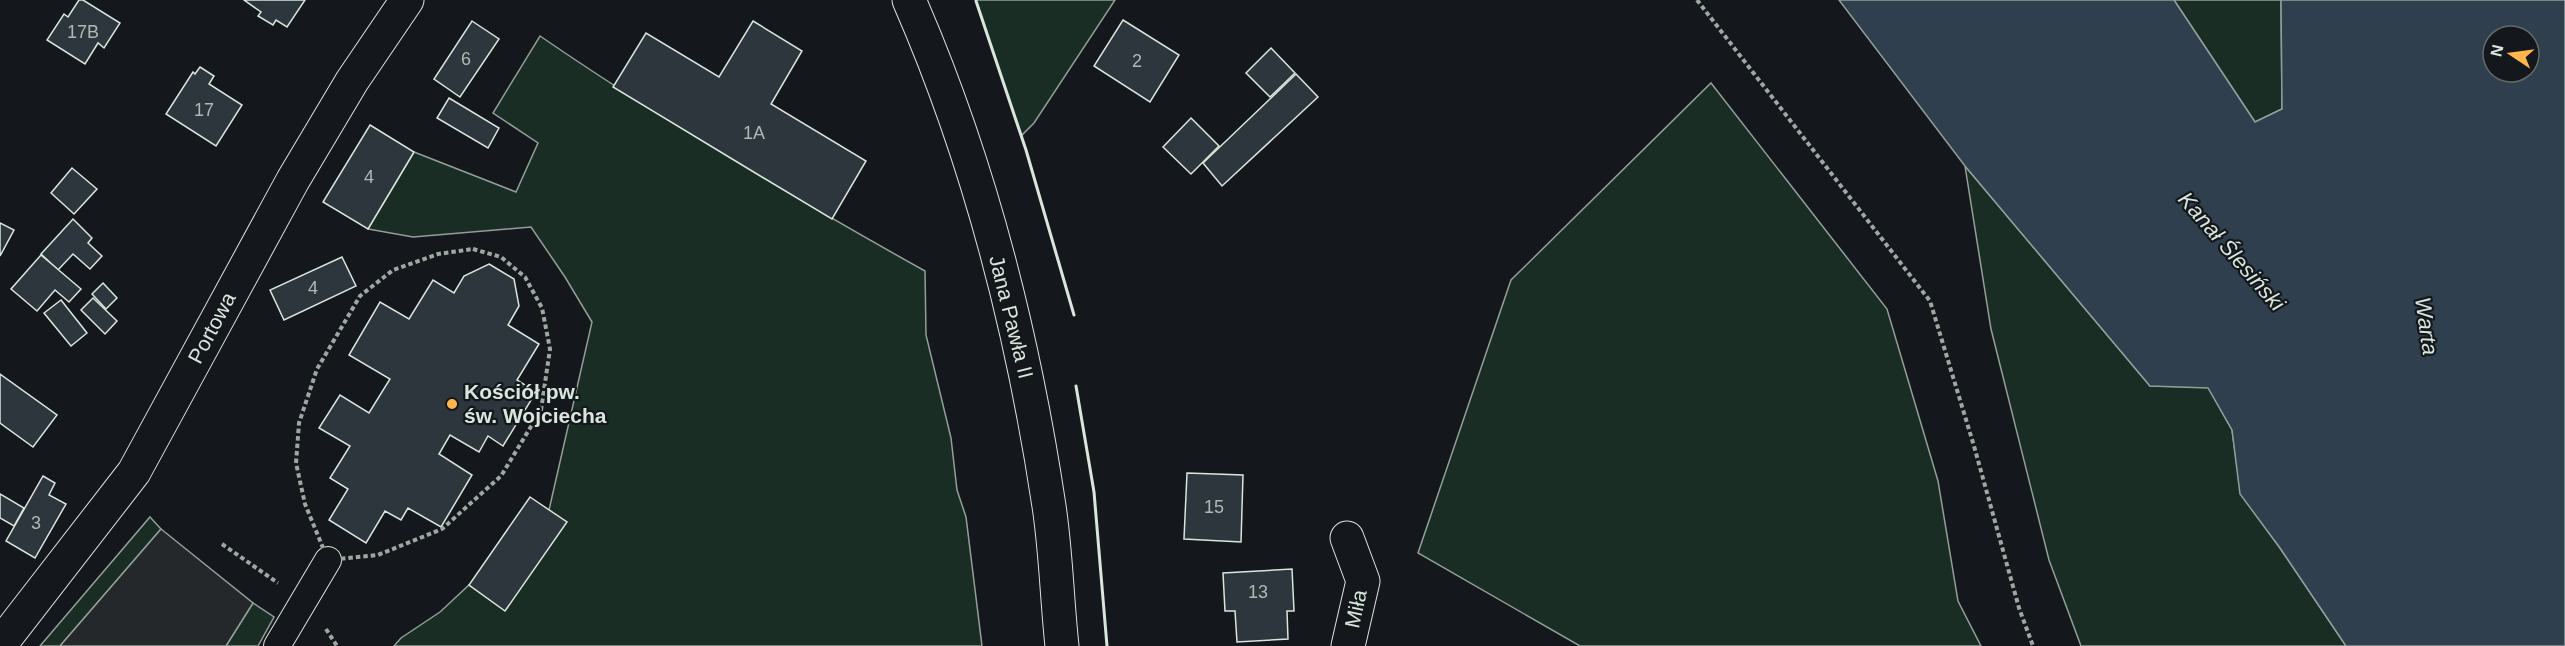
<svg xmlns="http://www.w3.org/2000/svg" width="2565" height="646" font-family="Helvetica,sans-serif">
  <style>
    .green { fill: #1a2d24; stroke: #939e99; stroke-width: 1.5 }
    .parking { fill: #24282b; stroke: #939e99; stroke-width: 1.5 }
    .water { fill: #2f3f4d; stroke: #939e99; stroke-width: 1.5; fill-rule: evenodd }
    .building { fill: #2c363c; stroke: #d8e6dc; stroke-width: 1.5 }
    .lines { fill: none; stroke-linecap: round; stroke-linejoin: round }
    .pedestrian-casing { stroke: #d8e6dc; stroke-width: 28 }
    .minor-casing { stroke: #d8e6dc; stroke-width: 35 }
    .secondary-casing { stroke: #d8e6dc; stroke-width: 35 }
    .path { stroke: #9da8a2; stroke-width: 4; stroke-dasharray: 4.5 3; stroke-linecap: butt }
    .pedestrian { stroke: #14181c; stroke-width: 26 }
    .minor { stroke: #14181c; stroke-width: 33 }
    .secondary { stroke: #14181c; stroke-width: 33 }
    .wall { stroke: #d8e6dc; stroke-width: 3 }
    .poi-dot { fill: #ffb74d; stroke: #14181c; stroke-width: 2 }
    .labels { text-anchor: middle; stroke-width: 4.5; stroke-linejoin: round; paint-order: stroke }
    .number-label { font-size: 18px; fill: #adbab4 }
    .street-label { font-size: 21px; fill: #d8e6dc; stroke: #14181c }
    .poi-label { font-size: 21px; font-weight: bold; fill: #d8e6dc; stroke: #14181c; text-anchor: start }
    .water-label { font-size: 22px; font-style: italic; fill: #d8e6dc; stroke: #14181c }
  </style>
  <rect width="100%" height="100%" fill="#14181c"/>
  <g class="green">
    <path d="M976 0H1115L1034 123 1021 136Z"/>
    <path d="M2174 0H2281L2282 109 2255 122Z"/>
    <path d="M540 36C664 121 794 198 925 271L926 335 951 438 957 490 966 517 982 646H394L401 638 440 612 469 585 505 610 549 510 592 322 565 277 531 227 413 237 368 229 414 152 516 192 538 143 493 113Z"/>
    <path d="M1711 83 1887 309 1938 481 1958 601 1981 646H1580L1418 553 1511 280Z"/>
    <path d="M1965 166 2150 386 2208 387 2232 430 2241 494 2280 548 2346 646H2081L2049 560 1991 329Z"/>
    <path d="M150 517 161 529 60 646H40Z"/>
    <path d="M253 603 274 617 258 646H226Z"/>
  </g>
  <path class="parking" d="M161 529 253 603 226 646H60Z"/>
  <path class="water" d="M1839 0H2174L2255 122 2282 109 2281 0H2565V646H2346L2280 548 2240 494 2232 430 2208 388 2150 386 1965 166ZM2493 36H2529V72H2493Z"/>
  <g class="building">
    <path d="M79 0H83L120 23 104 48 98 43 85 64 47 40 64 14 68 17Z"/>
    <path d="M244 0H305L287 27 276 20 273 25 258 16 261 12Z"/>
    <path d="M1123 20 1179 55 1150 102 1094 66Z"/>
    <path d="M472 21 499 39 460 97 434 79Z"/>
    <path d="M753 21 802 51 771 104 866 161 832 219 613 87 646 33 719 77Z"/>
    <path d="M1271 48 1295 73 1270 97 1246 73Z"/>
    <path d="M200 67 214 76 209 84 242 105 216 146 166 114 193 72 195 74Z"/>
    <path d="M1296 74 1318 97 1222 186 1203 163Z"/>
    <path d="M449 98 499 128 488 148 437 118Z"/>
    <path d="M1191 118 1219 146 1191 174 1163 147Z"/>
    <path d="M370 125 414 152 368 229 323 202Z"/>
    <path d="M72 168 97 189 74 214 51 193Z"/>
    <path d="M73 219 92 238 88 243 102 256 90 269 73 254 58 270 41 254Z"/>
    <path d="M0 223 14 230 0 256Z"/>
    <path d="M41 255 81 289 69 302 55 290 37 311 11 289Z"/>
    <path d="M342 257 356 286 284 320 270 290Z"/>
    <path d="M489 264 514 279 519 306 508 325 539 344 517 380 536 392 503 446 488 436 479 452 450 435 439 454 472 475 441 527 408 508 401 520 385 511 366 543 329 520 348 489 330 478 350 446 319 428 340 395 369 413 390 379 349 355 380 302 409 319 433 280 454 293 464 276Z"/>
    <path d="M103 283 117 298 106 309 92 294Z"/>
    <path d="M93 298 117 321 105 334 81 310Z"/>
    <path d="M61 300 87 333 71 346 44 313Z"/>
    <path d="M0 374 57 415 33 447 0 423Z"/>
    <path d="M1187 473 1243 475 1241 542 1184 539Z"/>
    <path d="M43 476 55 483 49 495 66 504 35 558 6 541Z"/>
    <path d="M0 494 24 508 14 526 0 518Z"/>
    <path d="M530 497 567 522 505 611 469 585Z"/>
    <path d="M1292 569 1294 611H1287L1288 639 1237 642 1235 611H1225L1223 573Z"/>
  </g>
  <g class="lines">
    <defs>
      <path id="pedestrian" d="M277 646 328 560"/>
      <g id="minor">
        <path d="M1347 538 1363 581 1348 646"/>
        <path d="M0 645 134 472 293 180 352 81 407 0"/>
      </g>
      <path id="secondary" d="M909 0C979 160 1023 333 1049 506 1056 552 1057 600 1062 646"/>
    </defs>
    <use href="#pedestrian" class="pedestrian-casing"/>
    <use href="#minor" class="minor-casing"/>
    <use href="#secondary" class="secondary-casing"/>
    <g class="path">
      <path d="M1697 0 1930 301 1974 446 2019 608 2033 646"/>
      <path d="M473 249 501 257 525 277 542 308 550 349 541 410 501 476 442 529 378 555 328 560 305 504 296 463 299 423 317 369 360 296 393 270 438 254Z"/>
      <path d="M222 544 278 583"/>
      <path d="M326 629 337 646"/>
    </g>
    <use href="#pedestrian" class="pedestrian"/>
    <use href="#minor" class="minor"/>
    <use href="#secondary" class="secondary"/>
    <g class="wall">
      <path d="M976 1 1026 150 1074 315"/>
      <path d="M1076 386 1094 492 1107 646"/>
    </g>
  </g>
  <circle class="poi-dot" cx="452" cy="404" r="6"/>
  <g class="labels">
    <g class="number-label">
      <text x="83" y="38">17B</text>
      <text x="466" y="65">6</text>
      <text x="1137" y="67">2</text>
      <text x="204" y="116">17</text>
      <text x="754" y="139">1A</text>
      <text x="369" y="183">4</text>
      <text x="313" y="294">4</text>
      <text x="1214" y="513">15</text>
      <text x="36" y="529">3</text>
      <text x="1258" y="598">13</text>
    </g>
    <g class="street-label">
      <text transform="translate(1011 317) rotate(76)" y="7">Jana Pawła II</text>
      <text transform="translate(212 328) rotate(-62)" y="7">Portowa</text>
      <text transform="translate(1356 609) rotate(-78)" y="7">Miła</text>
    </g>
    <g class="poi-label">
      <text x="464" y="399">Kościół pw.<tspan x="464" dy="24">św. Wojciecha</tspan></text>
    </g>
    <g class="water-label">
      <text transform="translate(2232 251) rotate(49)" y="8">Kanał Ślesiński</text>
      <text transform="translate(2427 326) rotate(82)" y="8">Warta</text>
    </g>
  </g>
  <g transform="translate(2511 54) rotate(283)"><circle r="28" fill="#14181c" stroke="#626a69" stroke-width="1.5"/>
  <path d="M0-4.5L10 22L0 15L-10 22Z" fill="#ffb74d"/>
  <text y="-9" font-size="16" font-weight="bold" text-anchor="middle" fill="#d8e6dc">N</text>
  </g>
</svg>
